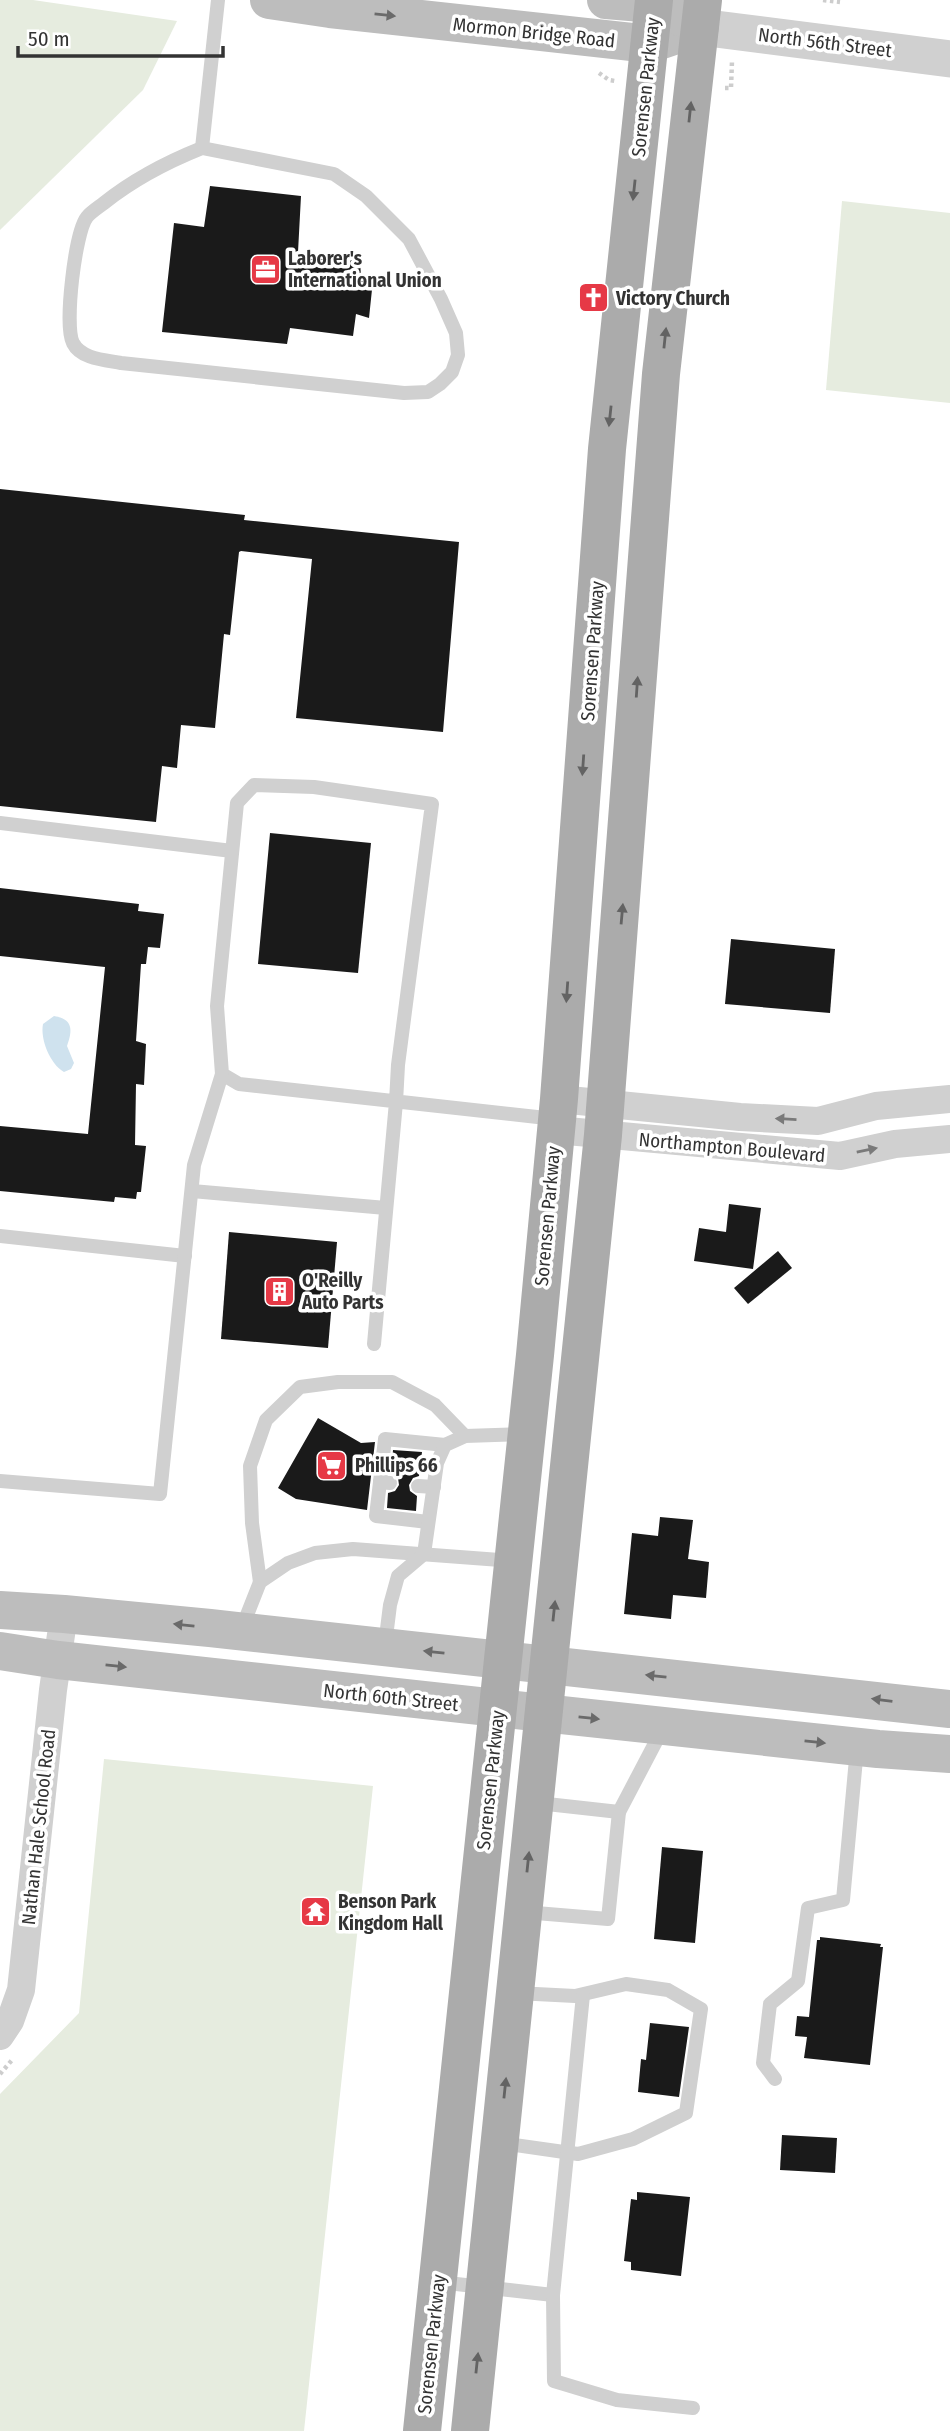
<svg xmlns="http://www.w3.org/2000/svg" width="950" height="2431" font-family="'Fira Sans Condensed',sans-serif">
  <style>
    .green { fill: #e6ecdf }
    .water { fill: #cfe2ee }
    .building { fill: #1a1a1a }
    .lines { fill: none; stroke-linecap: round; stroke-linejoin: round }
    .path { stroke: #cdcdcd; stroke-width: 4.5; stroke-dasharray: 3.5 3.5; stroke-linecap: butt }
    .service { stroke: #d0d0d0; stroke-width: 14 }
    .minor { stroke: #d0d0d0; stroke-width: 28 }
    .tertiary { stroke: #d0d0d0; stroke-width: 37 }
    .secondary { stroke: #bdbdbd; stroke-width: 38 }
    .primary { stroke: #ababab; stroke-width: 38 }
    .oneway { fill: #6a6a6a }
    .oneway2 { fill: #636363 }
    .oneway3 { fill: #7a7a7a }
    .labels { text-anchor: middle; stroke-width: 7; stroke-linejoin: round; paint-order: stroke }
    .street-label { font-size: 19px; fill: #333; stroke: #fff }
    .poi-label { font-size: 19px; font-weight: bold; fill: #333; stroke: #fff; text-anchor: start }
  </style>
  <rect width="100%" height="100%" fill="#fff"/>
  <g class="green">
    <path d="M0 0H33L177 21 143 90 0 230Z"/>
    <path d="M842 201 950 213V403L826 390Z"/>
    <path d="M104 1759 373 1786 304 2431H0V2094L79 2013Z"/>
  </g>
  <path class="water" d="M54 1016C73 1019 73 1030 67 1046L74 1063 71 1069 64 1072C50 1064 40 1039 43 1024Z"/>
  <g class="building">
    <path d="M210 186 301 196 298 252 360 261 361 277 373 280 369 318 356 314 353 336 290 328 287 344 162 332 174 223 204 227Z"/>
    <path d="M0 489 245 515 244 520 459 542 443 732 296 718 312 559 241 551 239 552 230 635 224 634 215 728 181 725 177 768 162 766 156 822 0 806Z"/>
    <path d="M270 833 371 843 358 973 258 964Z"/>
    <path d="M0 888 139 904 138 911 164 914 160 948 148 947 146 964H141L136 1041 146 1044 144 1085 136 1084 135 1145 146 1146 141 1192H137L136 1199 115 1197 114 1202 0 1191V1126L88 1134 105 967 0 956Z"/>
    <path d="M731 939 835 949 830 1013 725 1004Z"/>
    <path d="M729 1204 761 1208 753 1269 694 1261 699 1228 726 1232Z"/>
    <path d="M229 1232 337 1242 328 1348 221 1339Z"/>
    <path d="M778 1251 792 1268 748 1304 734 1288Z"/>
    <path d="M318 1418 361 1443 375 1442 367 1510 296 1499 278 1488Z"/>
    <path d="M393 1450 422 1452 419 1476 413 1478 409 1485 410 1491 417 1496 416 1511 387 1508 388 1493 395 1491 399 1485 398 1478 391 1473Z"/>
    <path d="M660 1517 693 1520 688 1559 709 1562 706 1598 673 1595 671 1619 624 1614 632 1533 658 1536Z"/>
    <path d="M662 1847 703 1851 695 1943 654 1939Z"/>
    <path d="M820 1937 881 1944 880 1947H883L870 2065 804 2058 807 2037 795 2036 797 2016 809 2017 817 1940H820Z"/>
    <path d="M650 2023 689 2027 679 2097 638 2092 641 2059 646 2060Z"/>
    <path d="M782 2135 837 2138 835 2173 780 2170Z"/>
    <path d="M637 2192 690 2197 681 2276 631 2270V2262L624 2261 631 2199 637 2200Z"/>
  </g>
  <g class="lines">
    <g class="path">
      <path d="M823 0 840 2"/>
      <path d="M599 73 609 80 615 81"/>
      <path d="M725 88H731L732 61"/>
      <path d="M0 2074 12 2060"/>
    </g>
    <g class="service">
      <path d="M202 148 334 174 366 196 409 239 441 299 456 333 458 355 452 372 440 384 428 392 404 393 121 363C105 360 81 359 73 343 64 326 75 232 87 217 91 212 99 207 104 203 134 179 167 162 202 148Z"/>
      <path d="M202 148 218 0"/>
      <path d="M0 823 232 851"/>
      <path d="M192 1191 386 1208"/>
      <path d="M0 1236 185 1256"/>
      <path d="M374 1344 396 1102 398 1065 432 804 314 787 254 785 237 803 217 1006 222 1074 239 1084 555 1119"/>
      <path d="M0 1481 160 1494 194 1165 222 1074"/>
      <path d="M380 1482 376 1516 428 1522"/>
      <path d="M390 1483 380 1482 385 1439 445 1445"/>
      <path d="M418 1486 434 1487"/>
      <path d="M260 1582 252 1523 250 1466 266 1420 300 1387 338 1382H392L435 1405 465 1436"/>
      <path d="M241 1630 260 1582 288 1563 315 1553 353 1549 512 1561"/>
      <path d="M385 1645 390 1605 398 1576 424 1554 437 1463 445 1445 465 1436 525 1434"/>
      <path d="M619 1812 662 1730"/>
      <path d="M524 1912 608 1919 619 1812 538 1803"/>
      <path d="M775 2079 763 2063 770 2004 798 1981 808 1908 843 1900 857 1748"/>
      <path d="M501 2143 578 2154 633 2139 686 2113 701 2009 668 1990 626 1984 575 1996 516 1993"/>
      <path d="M439 2282 553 2295 583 1995"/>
      <path d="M553 2295 554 2381 617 2400 693 2408"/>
    </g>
    <g class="minor">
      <path d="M559 1099 740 1117 818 1121 876 1106 950 1099"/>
      <path d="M556 1130 840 1156 895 1144 950 1139"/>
      <path d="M0 2036 10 2021 21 1990 53 1690 64 1614"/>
    </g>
    <path class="tertiary" d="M700 27 950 59"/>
    <g class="secondary">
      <path d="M269 0 330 9 650 44 700 27"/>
      <path d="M606 0 654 4 682 18"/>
      <path d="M0 1610 64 1614 210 1628 950 1709"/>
      <path d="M0 1651 58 1660 543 1713 878 1749 950 1754"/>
    </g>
    <g class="primary">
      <path d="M422 2431 535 1355 559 1099 607 449 654 0"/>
      <path d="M470 2431 603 1135 661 374 703 0"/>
    </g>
  </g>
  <defs><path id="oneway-solid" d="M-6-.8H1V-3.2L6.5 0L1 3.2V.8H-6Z" transform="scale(1.75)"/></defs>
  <g class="oneway">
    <use href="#oneway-solid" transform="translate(385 15) rotate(6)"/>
    <use href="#oneway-solid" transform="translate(184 1625) rotate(-174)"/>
    <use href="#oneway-solid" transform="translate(434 1652) rotate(-174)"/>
    <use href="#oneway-solid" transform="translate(116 1666) rotate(6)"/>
    <use href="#oneway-solid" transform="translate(656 1676) rotate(-174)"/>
    <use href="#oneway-solid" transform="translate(882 1700) rotate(-173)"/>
    <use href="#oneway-solid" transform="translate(589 1718) rotate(6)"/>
    <use href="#oneway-solid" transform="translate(815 1742) rotate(6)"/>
  </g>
  <g class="oneway2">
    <use href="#oneway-solid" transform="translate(690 112) rotate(-84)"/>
    <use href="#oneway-solid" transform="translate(634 190) rotate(96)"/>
    <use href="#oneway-solid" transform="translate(665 338) rotate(-84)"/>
    <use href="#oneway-solid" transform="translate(610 416) rotate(96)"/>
    <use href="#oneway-solid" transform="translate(637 687) rotate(-86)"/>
    <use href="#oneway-solid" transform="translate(583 765) rotate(94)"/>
    <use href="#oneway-solid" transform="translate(622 914) rotate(-85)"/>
    <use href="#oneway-solid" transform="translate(567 992) rotate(94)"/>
    <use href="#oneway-solid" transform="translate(554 1611) rotate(-84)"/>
    <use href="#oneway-solid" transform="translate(528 1862) rotate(-84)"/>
    <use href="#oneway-solid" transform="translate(505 2088) rotate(-84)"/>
    <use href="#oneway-solid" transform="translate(477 2363) rotate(-84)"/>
  </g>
  <g class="oneway3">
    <use href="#oneway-solid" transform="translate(786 1119) rotate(-177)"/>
    <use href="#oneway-solid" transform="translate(867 1150) rotate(-12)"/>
  </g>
  <defs>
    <symbol id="office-square" viewBox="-11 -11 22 22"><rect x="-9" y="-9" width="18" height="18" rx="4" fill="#e63946" stroke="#fff"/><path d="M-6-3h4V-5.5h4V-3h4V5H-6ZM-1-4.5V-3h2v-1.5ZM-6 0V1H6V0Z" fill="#fff"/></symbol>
    <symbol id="church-square" viewBox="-11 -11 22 22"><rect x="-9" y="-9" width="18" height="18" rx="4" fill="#e63946" stroke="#fff"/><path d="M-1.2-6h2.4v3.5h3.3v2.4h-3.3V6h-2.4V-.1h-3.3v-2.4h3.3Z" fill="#fff"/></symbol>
    <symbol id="building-square" viewBox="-11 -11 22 22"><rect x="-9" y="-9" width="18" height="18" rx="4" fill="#e63946" stroke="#fff"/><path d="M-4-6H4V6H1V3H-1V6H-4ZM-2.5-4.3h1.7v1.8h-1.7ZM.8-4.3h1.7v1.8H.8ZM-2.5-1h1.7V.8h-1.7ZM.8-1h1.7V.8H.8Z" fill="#fff"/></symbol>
    <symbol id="supermarket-square" viewBox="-11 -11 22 22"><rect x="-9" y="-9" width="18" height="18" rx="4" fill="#e63946" stroke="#fff"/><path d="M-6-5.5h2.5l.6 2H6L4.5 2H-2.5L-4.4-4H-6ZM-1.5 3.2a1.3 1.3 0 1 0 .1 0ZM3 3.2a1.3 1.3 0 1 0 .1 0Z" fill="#fff"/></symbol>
    <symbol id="temple-square" viewBox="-11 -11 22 22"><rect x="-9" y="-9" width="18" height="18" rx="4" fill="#e63946" stroke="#fff"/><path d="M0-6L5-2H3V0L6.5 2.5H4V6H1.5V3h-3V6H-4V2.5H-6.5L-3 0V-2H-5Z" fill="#fff"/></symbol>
  </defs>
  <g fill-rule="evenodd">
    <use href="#office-square" x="248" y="252" width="35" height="35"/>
    <use href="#church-square" x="576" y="280" width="35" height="35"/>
    <use href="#building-square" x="262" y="1274" width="35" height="35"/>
    <use href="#supermarket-square" x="314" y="1448" width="35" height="35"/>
    <use href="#temple-square" x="298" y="1894" width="35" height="35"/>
  </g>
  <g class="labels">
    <g class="street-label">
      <text transform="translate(534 32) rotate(6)" y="7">Mormon Bridge Road</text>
      <text transform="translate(825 42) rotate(7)" y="7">North 56th Street</text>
      <text transform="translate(645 87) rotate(-84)" y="7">Sorensen Parkway</text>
      <text transform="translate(592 651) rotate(-86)" y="7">Sorensen Parkway</text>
      <text transform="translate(732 1147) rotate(5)" y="7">Northampton Boulevard</text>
      <text transform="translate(547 1216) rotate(-85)" y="7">Sorensen Parkway</text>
      <text transform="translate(391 1697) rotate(6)" y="7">North 60th Street</text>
      <text transform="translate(490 1780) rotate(-84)" y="7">Sorensen Parkway</text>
      <text transform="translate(38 1827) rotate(-84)" y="7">Nathan Hale School Road</text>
      <text transform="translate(431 2344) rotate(-84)" y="7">Sorensen Parkway</text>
    </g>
    <g class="poi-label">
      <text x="288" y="265">Laborer's<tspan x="288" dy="22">International Union</tspan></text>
      <text x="616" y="305">Victory Church</text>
      <text x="302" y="1287">O'Reilly<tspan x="302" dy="22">Auto Parts</tspan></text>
      <text x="355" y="1472">Phillips 66</text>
      <text x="338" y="1908">Benson Park<tspan x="338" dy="22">Kingdom Hall</tspan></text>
    </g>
  </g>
  <path d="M18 46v10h205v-10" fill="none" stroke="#333333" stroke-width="3.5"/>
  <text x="28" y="46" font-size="21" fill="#333333" stroke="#ffffff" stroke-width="5" paint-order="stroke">50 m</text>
</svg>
